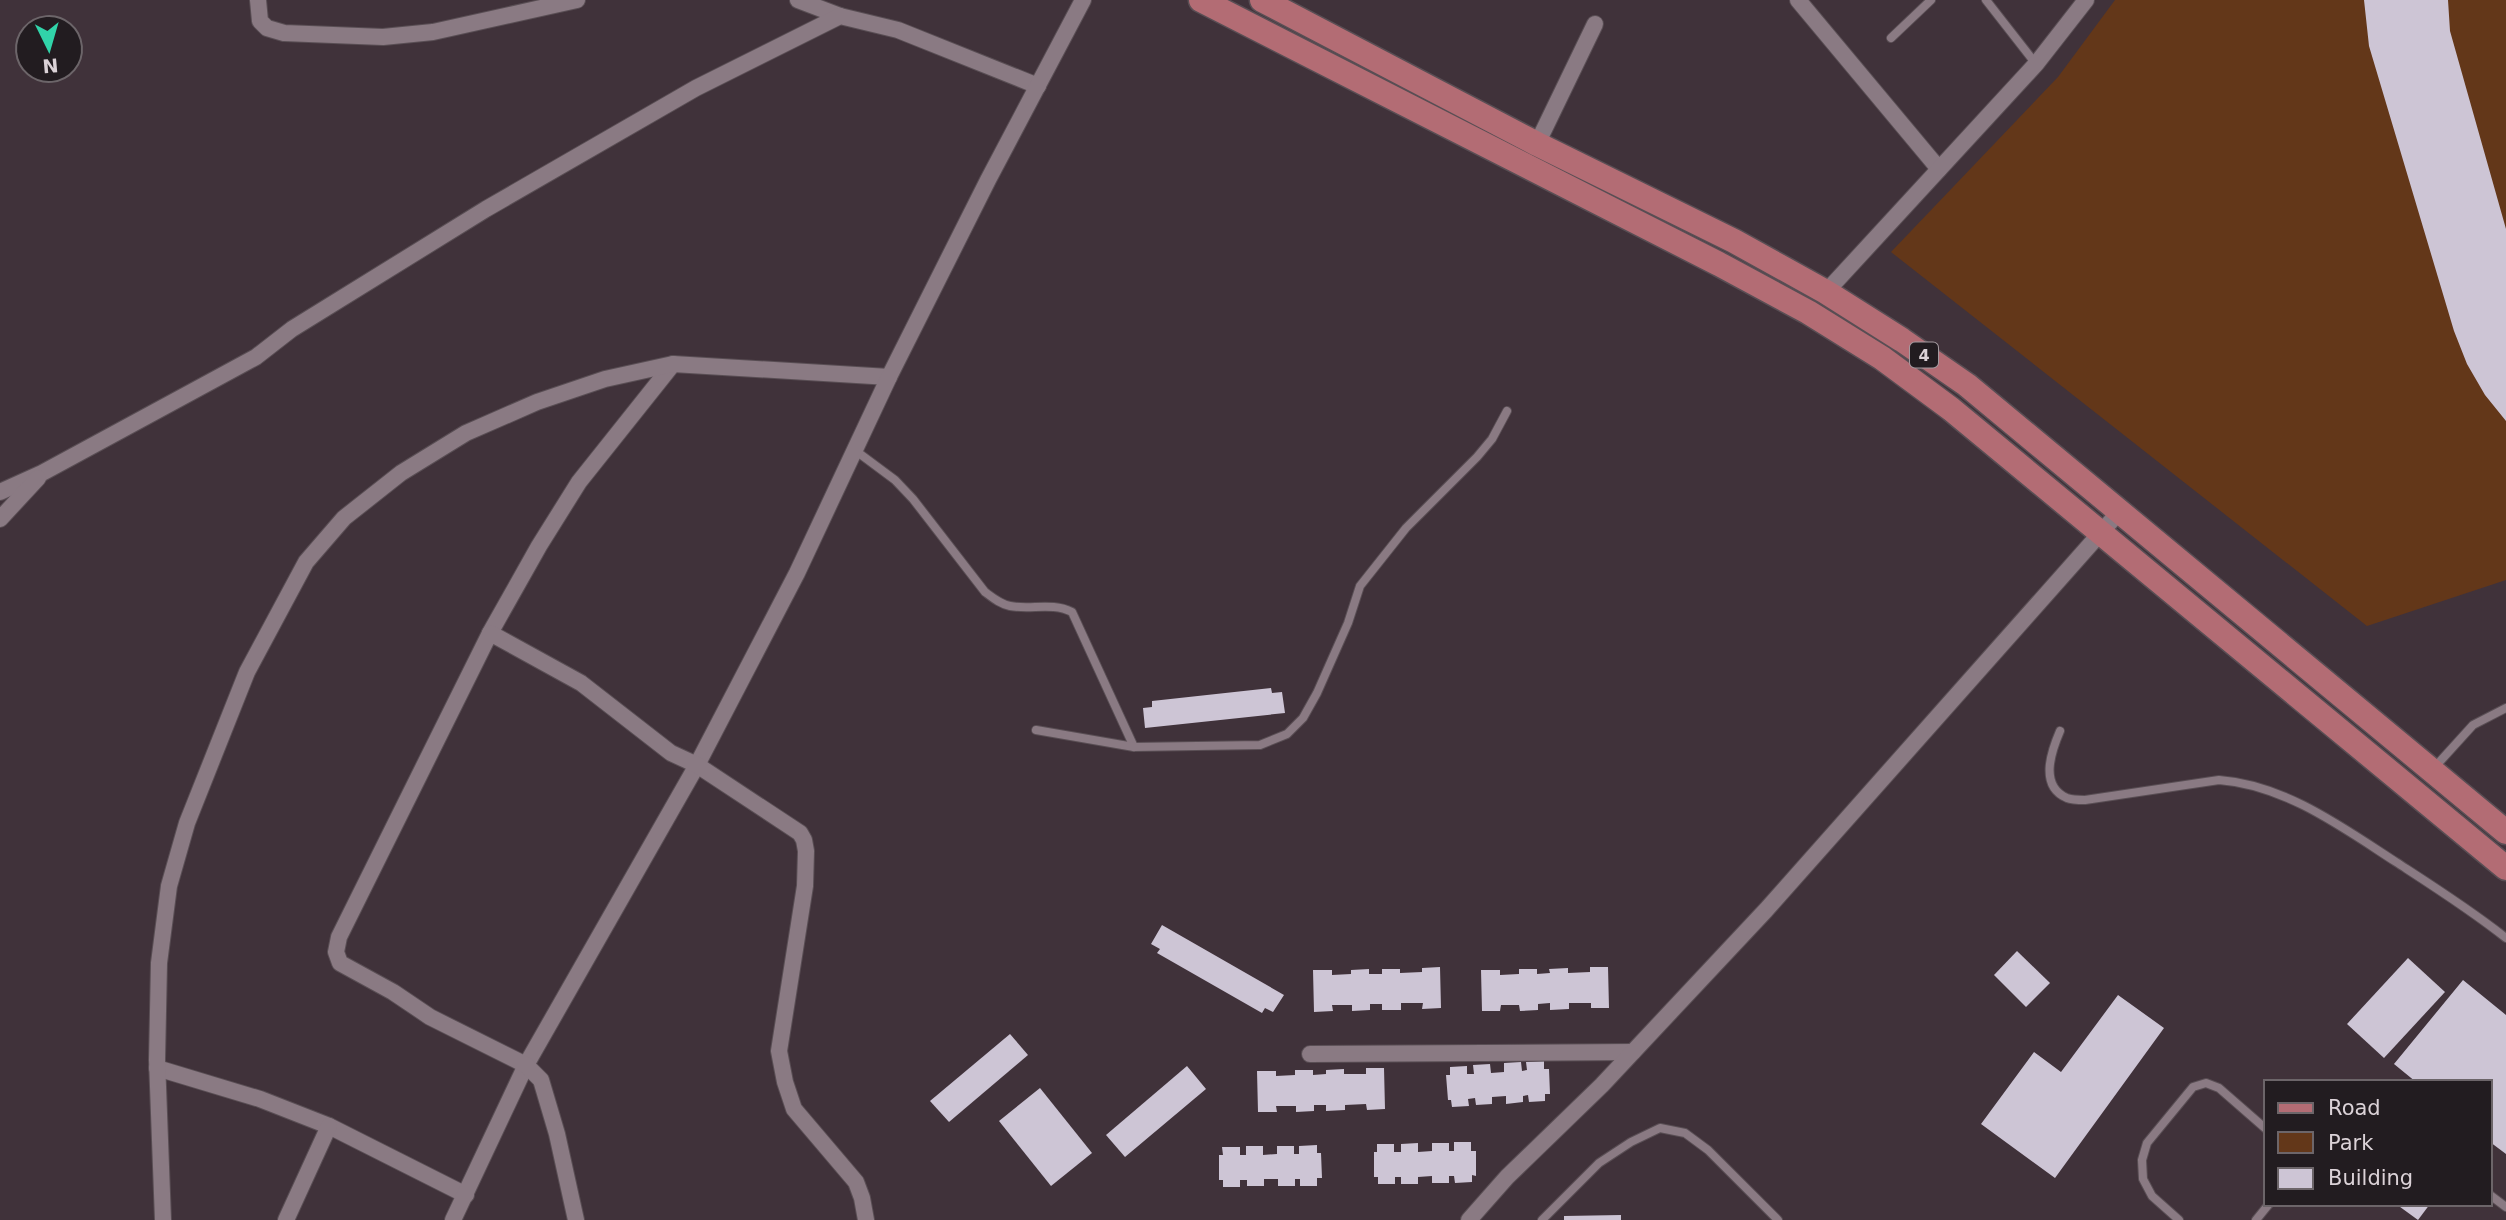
<svg xmlns="http://www.w3.org/2000/svg" width="2506" height="1220" font-family="'DejaVu Sans',sans-serif">
  <style>
    .green { fill: #633719 }
    .building { fill: #cdc5d5 }
    .lines { fill: none; stroke-linecap: round; stroke-linejoin: round }
    .service-casing { stroke: #594e54; stroke-width: 10 }
    .minor-casing { stroke: #594e54; stroke-width: 18 }
    .primary-casing { stroke: #594e54; stroke-width: 27 }
    .service { stroke: #8a7a83; stroke-width: 8 }
    .minor { stroke: #8a7a83; stroke-width: 16 }
    .primary { stroke: #b36c74; stroke-width: 24 }
    .labels { text-anchor: middle; stroke-width: 7; stroke-linejoin: round; paint-order: stroke }
    .shield { fill: #221c20; stroke: #a49ba0; stroke-width: 2 }
    .shield-label { font-size: 16px; font-weight: bold; fill: #dbd2d7 }
  </style>
  <rect width="100%" height="100%" fill="#40323a"/>
  <path class="green" d="M2115 0H2506V580L2367 626 1891 252 2058 77Z"/>
  <g class="building">
    <path d="M2364 0H2448L2450 31 2506 229V421L2485 395 2467 364 2454 331 2369 46Z"/>
    <path d="M1271 688 1272 693 1282 692 1285 713 1145 728 1143 708 1152 707V701Z"/>
    <path d="M1162 925 1284 995 1273 1012 1265 1008 1262 1013 1157 953 1160 949 1151 944Z"/>
    <path d="M2017 951 2050 983 2026 1007 1994 975Z"/>
    <path d="M2408 958 2445 992 2384 1058 2347 1024Z"/>
    <path d="M1440 967 1441 1008 1422 1009 1423 1003H1401V1010H1382V1004H1370V1010L1352 1011V1005H1332L1333 1011 1314 1012 1313 970H1332V975L1351 974V970L1369 969V974H1382V969H1400V973L1422 972V968Z"/>
    <path d="M1590 967H1608L1609 1008H1591V1003H1569V1009L1550 1010V1003L1538 1004V1010L1520 1011 1519 1005H1501L1500 1011H1482L1481 970H1500V975L1519 974V969H1537V974L1550 973 1549 969 1568 968V973L1590 972Z"/>
    <path d="M2463 980 2506 1015V1154L2490 1142V1082H2416L2394 1064Z"/>
    <path d="M2118 995 2164 1028 2055 1178 1981 1124 2034 1052 2061 1072Z"/>
    <path d="M1010 1034 1028 1055 949 1122 930 1101Z"/>
    <path d="M1544 1061V1069H1549L1550 1094H1545V1101L1529 1102 1528 1095 1523 1096V1102L1506 1104V1096L1492 1097V1104L1476 1105 1475 1098 1468 1099 1469 1106 1452 1107 1451 1100H1448L1446 1075H1450V1067L1467 1066V1074H1474L1473 1065 1490 1064 1491 1073 1504 1072V1063L1521 1062 1522 1071 1527 1070 1526 1062Z"/>
    <path d="M1187 1066 1206 1089 1125 1157 1106 1135Z"/>
    <path d="M1366 1068H1384L1385 1109 1367 1110 1366 1104 1345 1105V1110L1326 1111V1105H1314V1111L1296 1112V1106H1276L1277 1112H1258L1257 1071H1276V1076L1295 1075V1070H1313V1075L1326 1074V1070L1344 1069V1074H1366Z"/>
    <path d="M1040 1088 1092 1153 1051 1186 999 1121Z"/>
    <path d="M1454 1142H1471V1151H1476V1176L1472 1175V1182L1455 1183 1454 1176H1449V1183H1432V1176L1418 1177V1184H1401V1177H1395V1184H1378V1177H1374V1152H1377V1144H1394V1152H1401V1144L1418 1143V1152L1432 1151V1143H1449V1151H1454Z"/>
    <path d="M1317 1145V1153H1321L1322 1178H1317V1186H1300V1179H1295V1186H1278V1179H1264V1186H1247V1180H1240V1187H1223V1180H1219V1155H1223L1222 1147H1240V1155H1246V1146H1263V1155L1277 1154V1146H1294V1154H1299V1146Z"/>
    <path d="M2396 1204H2430L2418 1220Z"/>
    <path d="M1621 1215V1220H1564V1216Z"/>
  </g>
  <g class="lines">
    <defs>
      <g id="service">
        <path d="M1986 0 2036 64"/>
        <path d="M1891 38 1931 0"/>
        <path d="M856 451 895 480 913 499 985 592C993 598 1000 604 1010 606 1031 610 1052 602 1072 612L1134 747"/>
        <path d="M1036 730 1134 747 1260 745 1287 734 1303 718 1317 693 1348 623 1360 586 1406 528 1477 457 1492 439 1507 411"/>
        <path d="M2060 731C2051 752 2039 786 2067 798 2072 800 2080 800 2085 800L2219 780C2285 785 2342 827 2396 862 2433 886 2471 910 2506 938"/>
        <path d="M2434 768 2473 725 2506 708"/>
        <path d="M2490 1195 2506 1207"/>
        <path d="M1542 1220 1599 1163 1631 1142 1660 1128 1685 1133 1708 1150 1778 1220"/>
        <path d="M2179 1220 2152 1196 2143 1179 2142 1160 2147 1143 2193 1087 2206 1083 2219 1088 2266 1129"/>
        <path d="M2256 1220 2269 1204"/>
      </g>
      <g id="minor">
        <path d="M258 0 260 21 267 28 284 33 383 37 433 32 577 0"/>
        <path d="M798 0 840 16"/>
        <path d="M1798 0 1939 169"/>
        <path d="M1537 144 1595 24"/>
        <path d="M1826 292 2036 64 2086 0"/>
        <path d="M0 492 42 473 256 357 292 329 486 209 696 88 840 16 898 30 1038 86"/>
        <path d="M0 519 38 478"/>
        <path d="M490 633 539 546 579 482 673 364"/>
        <path d="M1310 1054 1633 1052"/>
        <path d="M157 1068 260 1099 329 1126 466 1195"/>
        <path d="M163 1220 157 1060 159 963 169 886 187 823 247 672 306 562 344 518 401 473 466 433 537 402 605 379 673 364 889 377"/>
        <path d="M286 1220 329 1126"/>
        <path d="M453 1220 526 1065 697 765 797 573 889 377 988 180 1083 0"/>
        <path d="M576 1220 557 1134 541 1080 526 1065 430 1017 393 992 340 963 336 952 339 937 490 633 581 683 671 753 697 765 800 833 804 840 806 851 805 886 779 1051 785 1082 794 1109 856 1182 862 1198 866 1220"/>
        <path d="M1469 1220 1507 1177 1602 1085 1766 910 2120 511"/>
      </g>
      <g id="primary">
        <path d="M1201 0 1719 264 1808 312 1882 358 1951 409 2506 868"/>
        <path d="M1262 0 1537 144 1734 241 1826 292 1902 340 1967 385 2506 832"/>
      </g>
    </defs>
    <use href="#service" class="service-casing"/>
    <use href="#minor" class="minor-casing"/>
    <use href="#primary" class="primary-casing"/>
    <use href="#service" class="service"/>
    <use href="#minor" class="minor"/>
    <use href="#primary" class="primary"/>
  </g>
  <g class="labels">
    <rect class="shield" x="1910" y="342.5" width="28" height="25" rx="5"/>
    <g class="shield-label">
      <text x="1924" y="361">4</text>
    </g>
  </g>
  <rect x="2264" y="1080" width="228" height="126" fill="#221c20" stroke="#6c6569" stroke-width="2"/>
  <rect x="2278" y="1103" width="35" height="10" fill="#b36c74" stroke="#6c6569" stroke-width="2"/>
  <text x="2328" y="1115" font-size="21" fill="#dbd2d7">Road</text>
  <rect x="2278" y="1132" width="35" height="21" fill="#633719" stroke="#6c6569" stroke-width="2"/>
  <text x="2328" y="1150" font-size="21" fill="#dbd2d7">Park</text>
  <rect x="2278" y="1168" width="35" height="21" fill="#cdc5d5" stroke="#6c6569" stroke-width="2"/>
  <text x="2328" y="1185" font-size="21" fill="#dbd2d7">Building</text>
  <g transform="translate(49 49) rotate(175)"><circle r="33" fill="#221c20" stroke="#6c6569" stroke-width="2"/>
  <path d="M0-5L12 26L0 18L-12 26Z" fill="#31d4a9"/>
  <text y="-10" font-size="19" font-weight="bold" text-anchor="middle" fill="#dbd2d7">N</text>
  </g>
</svg>
